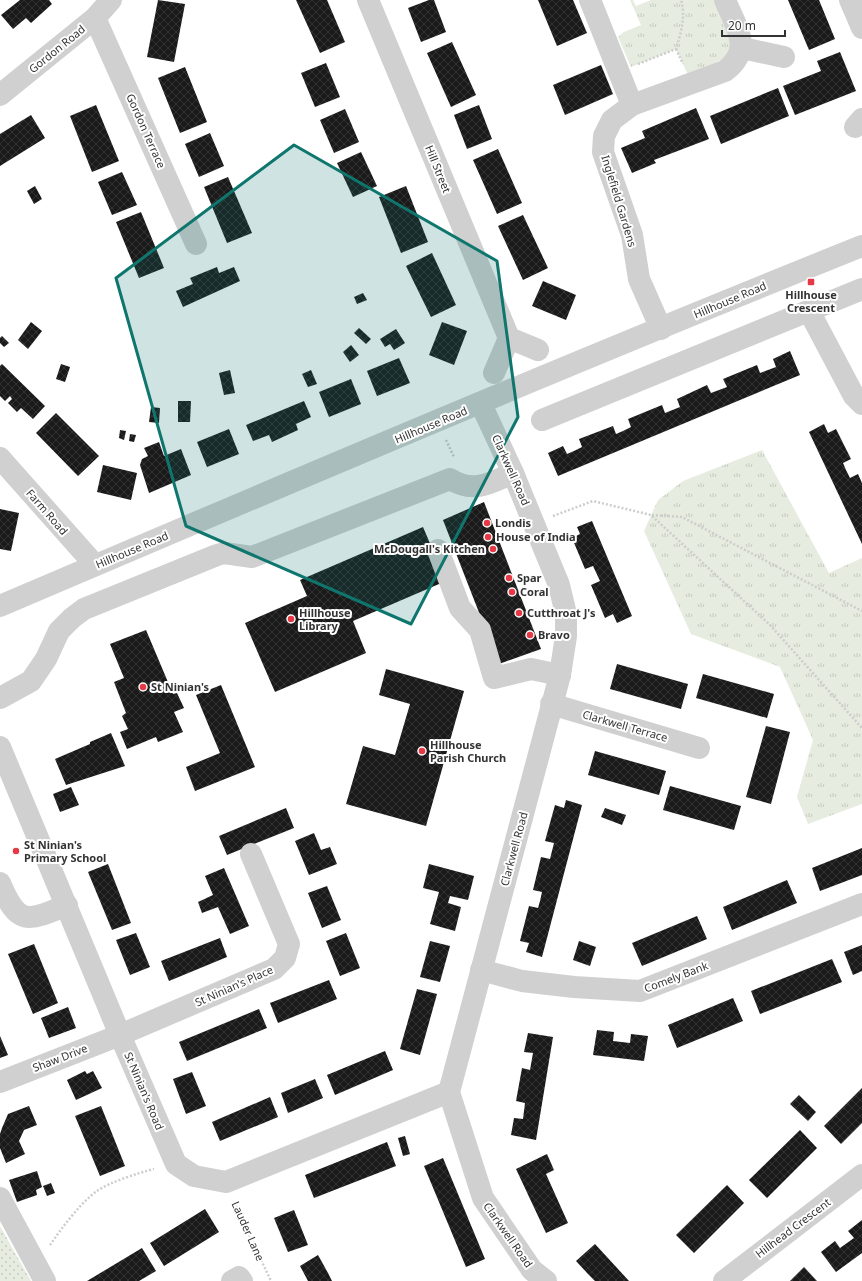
<svg xmlns="http://www.w3.org/2000/svg" width="862" height="1281" font-family="'Noto Sans',sans-serif">
  <style>
    .grass { fill: url(#grass-tufts) }
    .park { fill: url(#park-dots) }
    .building { fill: url(#building-cross-hatch) }
    .lines { fill: none; stroke-linecap: round; stroke-linejoin: round }
    .path { stroke: #cdcdcd; stroke-width: 2.5; stroke-dasharray: 2 2; stroke-linecap: butt }
    .minor { stroke: #d0d0d0; stroke-width: 22 }
    .marked { fill: #0f766e; fill-opacity: 0.2; stroke: #0f766e; stroke-width: 3; stroke-linejoin: round }
    .poi-dot { fill: #e63946; stroke: #fff; stroke-width: 1.5 }
    .labels { text-anchor: middle; stroke-width: 4; stroke-linejoin: round; paint-order: stroke }
    .street-label { font-size: 11px; fill: #333; stroke: #fff }
    .poi-label { font-size: 11px; font-weight: bold; fill: #333; stroke: #fff; text-anchor: start }
  </style>
  <defs>
    <pattern id="grass-tufts" width="24" height="20" patternUnits="userSpaceOnUse"><rect width="24" height="20" fill="#e6ecdf"/><path d="M3 7l-1-3M5 7V3M7 7l1-3M15 17l-1-3M17 17v-4M19 17l1-3" fill="none" stroke="#c6cbc0"/></pattern>
    <pattern id="park-dots" width="8" height="8" patternUnits="userSpaceOnUse"><rect width="8" height="8" fill="#e6ecdf"/><path d="M2 2h.1M6 6h.1" fill="none" stroke="#c6cbc0" stroke-width="1.8" stroke-linecap="round"/></pattern>
    <pattern id="building-cross-hatch" width="8" height="8" patternUnits="userSpaceOnUse"><rect width="8" height="8" fill="#1a1a1a"/><path d="M0 0l8 8M0 8l8-8" fill="none" stroke="#333"/></pattern>
  </defs>
  <rect width="100%" height="100%" fill="#fff"/>
  <g class="grass">
    <path d="M630 0H633L636 6 651 0H716C720 10 731 32 731 41 732 62 702 69 688 75L676 49 631 67 618 37 624 32 641 25Z"/>
    <path d="M762 450 829 573 862 558V804L808 824 797 797 813 740 780 667 691 634 644 531 658 500 683 481Z"/>
  </g>
  <path class="park" d="M0 1226 31 1281H0Z"/>
  <g class="building">
    <path d="M20 0H49L52 4 31 23 26 18 13 29 1 15Z"/>
    <path d="M158 0 185 4 174 62 147 57Z"/>
    <path d="M296 0H327L345 42 320 53Z"/>
    <path d="M429 0H434L446 32 421 42 408 8Z"/>
    <path d="M538 0H573L587 33 557 46Z"/>
    <path d="M788 0H819L835 39 809 50Z"/>
    <path d="M452 42 476 95 451 107 427 53Z"/>
    <path d="M840 52 856 91 795 115 783 86 821 71 817 61Z"/>
    <path d="M326 63 340 97 315 107 301 73Z"/>
    <path d="M601 65 613 94 565 115 553 85Z"/>
    <path d="M185 67 207 122 180 133 158 78Z"/>
    <path d="M778 88 789 116 721 144 710 116Z"/>
    <path d="M96 105 119 161 92 172 70 116Z"/>
    <path d="M479 105 492 139 467 149 454 115Z"/>
    <path d="M696 108 709 139 654 160 656 163 632 173 621 148 645 138 642 131Z"/>
    <path d="M345 109 359 142 334 153 320 120Z"/>
    <path d="M31 115 45 138 0 166V134Z"/>
    <path d="M210 133 224 166 199 177 185 144Z"/>
    <path d="M498 149 522 203 497 214 473 160Z"/>
    <path d="M361 152 377 186 353 197 337 163Z"/>
    <path d="M122 172 137 205 112 215 98 182Z"/>
    <path d="M228 177 252 233 227 243 204 187Z"/>
    <path d="M35 186 42 199 34 204 27 191Z"/>
    <path d="M406 186 428 242 401 253 379 197Z"/>
    <path d="M141 212 164 268 139 278 116 222Z"/>
    <path d="M523 215 548 268 523 280 498 226Z"/>
    <path d="M432 253 456 305 431 317 406 266Z"/>
    <path d="M217 267 219 273 234 267 240 281 183 307 176 291 193 284 190 278Z"/>
    <path d="M543 281 576 295 566 320 532 306Z"/>
    <path d="M363 293 367 300 357 304 354 297Z"/>
    <path d="M31 322 42 331 28 349 18 340Z"/>
    <path d="M442 322 467 331 454 365 429 355Z"/>
    <path d="M359 328 371 339 366 344 354 333Z"/>
    <path d="M396 329 405 343 394 350 390 344 385 347 380 339Z"/>
    <path d="M2 336 9 343 4 347 0 343V338Z"/>
    <path d="M351 345 359 355 350 362 343 352Z"/>
    <path d="M790 351 800 375 558 476 548 453 563 446 567 454 574 451 582 447 579 439 613 426 616 434 623 431 631 427 628 419 662 405 665 413 680 407 677 399 707 385 711 393 727 387 723 379 757 365 760 373 776 367 773 359Z"/>
    <path d="M399 358 410 383 377 396 367 371Z"/>
    <path d="M2 364 45 406 33 419 21 408 17 412 8 403 12 399 10 396 5 401 0 396V366Z"/>
    <path d="M61 364 70 367 65 382 56 379Z"/>
    <path d="M230 370 235 393 224 395 219 373Z"/>
    <path d="M311 370 317 384 308 387 302 374Z"/>
    <path d="M351 379 361 404 329 417 319 392Z"/>
    <path d="M178 401H191L190 422H178Z"/>
    <path d="M304 401 311 417 296 424 298 430 272 442 269 435 253 441 246 425Z"/>
    <path d="M151 407 160 408 159 423 149 422Z"/>
    <path d="M56 413 99 456 78 476 36 433Z"/>
    <path d="M824 424 828 433 836 429 851 459 843 463 846 470 850 478 858 474 862 483V544L809 432Z"/>
    <path d="M229 429 239 454 207 467 197 442Z"/>
    <path d="M120 430 126 431 124 440 119 438Z"/>
    <path d="M130 434 136 435 134 442 129 441Z"/>
    <path d="M159 442 164 456 181 449 191 475 149 493 140 465 142 459 148 456 144 448Z"/>
    <path d="M103 465 137 473 131 500 97 492Z"/>
    <path d="M484 502 541 649 499 664 443 520Z"/>
    <path d="M0 509 19 513 11 551 0 549Z"/>
    <path d="M592 521 632 616 617 623 613 614 605 618 591 585 600 581 593 566 585 569 572 538 580 534 577 527Z"/>
    <path d="M423 527 446 581 353 621 366 653 275 692 245 623 307 596 300 580Z"/>
    <path d="M146 630 173 694 177 693 184 708 174 712 183 732 158 742 156 737 127 749 120 732 128 729 122 716 126 713 114 682 124 678 110 644Z"/>
    <path d="M617 664 688 684 681 709 610 689Z"/>
    <path d="M386 669 464 691 426 826 346 804 363 746 395 755 410 704 379 695Z"/>
    <path d="M703 674 774 694 767 718 696 698Z"/>
    <path d="M221 685 255 767 195 791 186 767 220 753 196 695Z"/>
    <path d="M766 726 790 732 771 804 746 797Z"/>
    <path d="M111 733 125 766 66 785 55 759 90 744V742Z"/>
    <path d="M595 751 666 771 659 795 588 775Z"/>
    <path d="M670 786 741 806 734 830 663 810Z"/>
    <path d="M71 787 79 805 60 812 53 794Z"/>
    <path d="M566 800 582 805 542 957 526 952 529 943 520 941 529 906 538 908 540 901 542 892 533 890 541 857 550 859 554 843 545 841 555 805 564 808Z"/>
    <path d="M286 808 294 828 227 855 219 836Z"/>
    <path d="M605 808 626 815 622 825 601 817Z"/>
    <path d="M314 833 321 850 330 847 337 864 309 875 295 841Z"/>
    <path d="M862 848V875L820 891 812 868Z"/>
    <path d="M108 864 131 923 112 930 88 872Z"/>
    <path d="M429 864 474 876 468 900 450 896 448 903 461 907 455 931 430 924 439 892 423 888Z"/>
    <path d="M224 868 249 926 230 934 218 907 202 913 198 902 213 895 205 876Z"/>
    <path d="M787 880 797 903 732 930 723 907Z"/>
    <path d="M327 886 341 920 322 928 308 893Z"/>
    <path d="M697 916 707 939 642 966 632 943Z"/>
    <path d="M136 933 150 967 130 975 116 940Z"/>
    <path d="M346 933 360 968 340 976 326 941Z"/>
    <path d="M220 938 227 957 169 981 161 961Z"/>
    <path d="M430 941 450 946 440 982 420 977Z"/>
    <path d="M579 941 596 947 590 966 573 960Z"/>
    <path d="M34 944 58 1003 33 1014 8 954Z"/>
    <path d="M862 945V971L853 975 844 952Z"/>
    <path d="M832 959 842 982 760 1014 751 991Z"/>
    <path d="M329 980 337 999 278 1023 270 1003Z"/>
    <path d="M417 989 437 994 420 1055 400 1049Z"/>
    <path d="M733 998 743 1021 677 1048 668 1025Z"/>
    <path d="M68 1007 76 1028 49 1038 41 1018Z"/>
    <path d="M259 1009 267 1028 187 1061 179 1042Z"/>
    <path d="M597 1030 614 1032 613 1041 630 1043 631 1034 648 1036 644 1061 593 1055Z"/>
    <path d="M528 1033 553 1037 536 1140 511 1135 514 1118 523 1119 525 1103 516 1101 522 1068 530 1070 533 1053 524 1052Z"/>
    <path d="M0 1036 8 1055 0 1058Z"/>
    <path d="M385 1051 393 1070 335 1095 327 1075Z"/>
    <path d="M85 1071 87 1074 93 1071 102 1088 76 1100 67 1080Z"/>
    <path d="M192 1072 206 1106 186 1114 173 1079Z"/>
    <path d="M315 1079 323 1098 288 1113 281 1093Z"/>
    <path d="M862 1088V1123L841 1144 824 1126Z"/>
    <path d="M799 1095 816 1112 808 1121 790 1104Z"/>
    <path d="M270 1097 278 1117 220 1141 212 1122Z"/>
    <path d="M29 1106 37 1125 24 1130 19 1141 25 1154 6 1163 0 1148V1134L2 1128 8 1114Z"/>
    <path d="M101 1106 125 1166 100 1176 75 1116Z"/>
    <path d="M800 1130 817 1148 767 1198 749 1180Z"/>
    <path d="M405 1136 410 1154 403 1156 398 1138Z"/>
    <path d="M387 1142 396 1166 314 1198 305 1175Z"/>
    <path d="M547 1154 554 1170 546 1174 568 1223 546 1233 516 1169Z"/>
    <path d="M443 1158 485 1259 466 1267 424 1166Z"/>
    <path d="M37 1171 42 1187 36 1190 37 1195 17 1202 9 1180Z"/>
    <path d="M51 1183 55 1193 47 1196 43 1186Z"/>
    <path d="M727 1185 744 1203 694 1253 676 1235Z"/>
    <path d="M205 1209 219 1232 164 1266 150 1243Z"/>
    <path d="M294 1210 308 1245 288 1252 274 1218Z"/>
    <path d="M862 1220V1253L836 1272 821 1252 835 1241 840 1248 854 1238 848 1231Z"/>
    <path d="M595 1244 618 1269 629 1281H595L588 1274 576 1261Z"/>
    <path d="M142 1248 156 1271 139 1281H87Z"/>
    <path d="M318 1255 328 1273 332 1281H308L300 1266Z"/>
    <path d="M804 1267 817 1281H790Z"/>
  </g>
  <g class="lines">
    <g class="path">
      <path d="M676 49 683 64"/>
      <path d="M638 64 676 49C681 33 686 16 681 0"/>
      <path d="M446 440 454 457"/>
      <path d="M652 515 682 517 862 611"/>
      <path d="M553 516 593 501 651 515 770 625 862 728"/>
      <path d="M234 1202 271 1281"/>
      <path d="M50 1245C61 1229 81 1202 97 1191 110 1182 138 1173 154 1169"/>
    </g>
    <g class="minor">
      <path d="M368 0 509 338 538 350"/>
      <path d="M590 0 632 105"/>
      <path d="M850 0 862 28"/>
      <path d="M95 18 196 244"/>
      <path d="M742 48 784 57"/>
      <path d="M0 95 95 18 111 0"/>
      <path d="M855 127 862 119"/>
      <path d="M809 311 854 396 862 404"/>
      <path d="M661 329 639 279 632 235 603 152 604 136 612 120 632 105 725 71C754 49 736 27 725 0"/>
      <path d="M494 373 509 338"/>
      <path d="M481 404 513 473 559 585 566 614V636L560 675 449 1092 483 1198 532 1270 546 1281"/>
      <path d="M542 420 862 289"/>
      <path d="M0 458 95 565"/>
      <path d="M438 550 460 608 480 630 494 678 531 669 560 675"/>
      <path d="M0 606C286 484 573 362 862 246"/>
      <path d="M0 698 31 681 46 659 59 631 72 618 84 609 217 555 224 553 252 557 450 479C474 494 490 483 513 473"/>
      <path d="M551 704 699 748"/>
      <path d="M0 747 120 1035 176 1164 194 1176 226 1182 449 1092"/>
      <path d="M0 883C18 926 27 922 67 905"/>
      <path d="M481 970 522 981 574 987 640 991 862 904"/>
      <path d="M0 1082 120 1035 274 969 285 958 289 944 251 854"/>
      <path d="M0 1198 45 1281"/>
      <path d="M232 1281 239 1277 242 1281"/>
      <path d="M724 1281 862 1175"/>
    </g>
  </g>
  <path class="marked" d="M294 145 497 261 518 417 411 624 186 526 116 278Z"/>
  <g class="poi-dot">
    <rect x="807" y="278" width="8" height="8" rx="2"/>
    <circle cx="487" cy="523" r="4"/>
    <circle cx="488" cy="537" r="4"/>
    <circle cx="493" cy="549" r="4"/>
    <circle cx="509" cy="578" r="4"/>
    <circle cx="512" cy="592" r="4"/>
    <circle cx="519" cy="613" r="4"/>
    <circle cx="291" cy="619" r="4"/>
    <circle cx="530" cy="635" r="4"/>
    <circle cx="143" cy="687" r="4"/>
    <circle cx="422" cy="751" r="4"/>
    <circle cx="16" cy="851" r="4"/>
  </g>
  <g class="labels">
    <g class="street-label">
      <text transform="translate(57 49) rotate(-39)" y="4">Gordon Road</text>
      <text transform="translate(146 131) rotate(66)" y="4">Gordon Terrace</text>
      <text transform="translate(438 169) rotate(68)" y="4">Hill Street</text>
      <text transform="translate(619 201) rotate(73)" y="4">Inglefield Gardens</text>
      <text transform="translate(730 300) rotate(-23)" y="4">Hillhouse Road</text>
      <text transform="translate(431 425) rotate(-23)" y="4">Hillhouse Road</text>
      <text transform="translate(511 470) rotate(66)" y="4">Clarkwell Road</text>
      <text transform="translate(47 512) rotate(49)" y="4">Farm Road</text>
      <text transform="translate(132 550) rotate(-23)" y="4">Hillhouse Road</text>
      <text transform="translate(625 726) rotate(16)" y="4">Clarkwell Terrace</text>
      <text transform="translate(514 849) rotate(-75)" y="4">Clarkwell Road</text>
      <text transform="translate(676 977) rotate(-21)" y="4">Comely Bank</text>
      <text transform="translate(234 986) rotate(-24)" y="4">St Ninian's Place</text>
      <text transform="translate(60 1058) rotate(-21)" y="4">Shaw Drive</text>
      <text transform="translate(144 1091) rotate(67)" y="4">St Ninian's Road</text>
      <text transform="translate(793 1228) rotate(-37)" y="4">Hillhead Crescent</text>
      <text transform="translate(248 1231) rotate(66)" y="4">Lauder Lane</text>
      <text transform="translate(508 1235) rotate(55)" y="4">Clarkwell Road</text>
    </g>
    <g class="poi-label">
      <text x="811" y="299" text-anchor="middle">Hillhouse<tspan x="811" dy="13">Crescent</tspan></text>
      <text x="495" y="527">Londis</text>
      <text x="496" y="541">House of India</text>
      <text x="485" y="553" text-anchor="end">McDougall's Kitchen</text>
      <text x="517" y="582">Spar</text>
      <text x="520" y="596">Coral</text>
      <text x="299" y="617">Hillhouse<tspan x="299" dy="13">Library</tspan></text>
      <text x="527" y="617">Cutthroat J's</text>
      <text x="538" y="639">Bravo</text>
      <text x="151" y="691">St Ninian's</text>
      <text x="430" y="749">Hillhouse<tspan x="430" dy="13">Parish Church</tspan></text>
      <text x="24" y="849">St Ninian's<tspan x="24" dy="13">Primary School</tspan></text>
    </g>
  </g>
  <path d="M722 30v6h63v-6" fill="none" stroke="#333333" stroke-width="2"/>
  <text x="728" y="30" font-size="12" fill="#333333" stroke="#ffffff" stroke-width="3" paint-order="stroke">20 m</text>
</svg>
